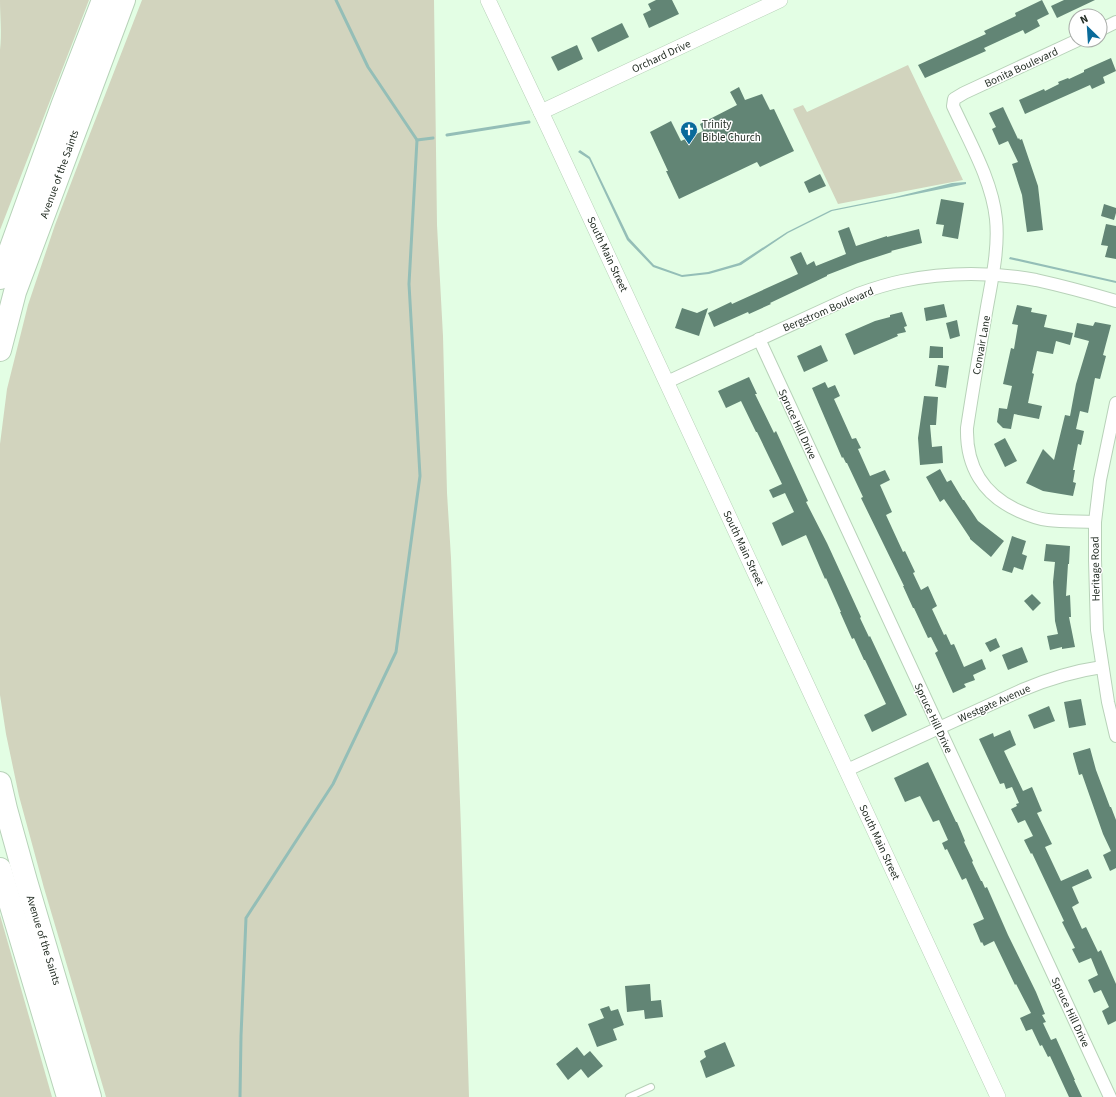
<svg xmlns="http://www.w3.org/2000/svg" width="1116" height="1097" font-family="'Source Sans 3',sans-serif">
  <style>
    .green { fill: #d2d4be }
    .water { fill: #94beb7 }
    .lines { fill: none; stroke-linecap: round; stroke-linejoin: round }
    .stream { stroke: #94beb7; stroke-width: 3 }
    .building { fill: #628575 }
    .service-casing { stroke: #b8d2b9; stroke-width: 8 }
    .minor-casing { stroke: #b8d2b9; stroke-width: 14 }
    .tertiary-casing { stroke: #b8d2b9; stroke-width: 16 }
    .motorway-casing { stroke: #b8d2b9; stroke-width: 24 }
    .service { stroke: #fff; stroke-width: 6 }
    .minor { stroke: #fff; stroke-width: 12 }
    .tertiary { stroke: #fff; stroke-width: 15 }
    .motorway { stroke: #fff; stroke-width: 22 }
    .labels { text-anchor: middle; stroke-width: 3; stroke-linejoin: round; paint-order: stroke }
    .street-label { font-size: 11px; fill: #252f26; stroke: #fff }
    .poi-label { font-size: 11px; fill: #252f26; stroke: #fff; text-anchor: start }
  </style>
  <rect width="100%" height="100%" fill="#e3fee4"/>
  <g class="green">
    <path d="M0 0H89L0 230V50C2 33 0 17 0 0Z"/>
    <path d="M142 0H434L437 225 443 336 447 493 451 558 461 829 469 1097H106L44 888 19 796 6 734 0 695V444L7 389 28 305 55 225 84 149Z"/>
    <path d="M908 65 963 180 838 204 793 109 803 105 807 112Z"/>
    <path d="M0 915 52 1097H0Z"/>
  </g>
  <g class="water">
    <path d="M580 150 590 157 629 238 654 265 682 275 708 272 739 263 787 232 831 210 895 197 952 183 966 182V184L832 211 788 233 741 265 709 274 682 277 653 267 627 240 589 159 578 152Z"/>
    <path d="M1010 257 1116 281V283L1009 259Z"/>
  </g>
  <g class="lines">
    <g class="stream">
      <path d="M447 135 529 122"/>
      <path d="M417 140 433 138"/>
      <path d="M240 1097 241 1036 246 918 333 784 396 652 420 476 409 284 417 140 368 67 336 0"/>
    </g>
  </g>
  <g class="building">
    <path d="M656 0H672L679 14 649 28 643 14 651 10 648 4Z"/>
    <path d="M1042 0 1049 14 1037 20 1040 26 1025 34 1023 30 984 48 986 51 925 78 918 65 986 34 984 31 1016 16 1015 13Z"/>
    <path d="M1064 0H1095L1057 18 1051 6Z"/>
    <path d="M622 23 629 37 598 52 591 38Z"/>
    <path d="M577 45 583 59 558 71 551 57Z"/>
    <path d="M1111 58 1116 71 1103 77 1105 83 1092 89 1090 85 1025 114 1019 100 1044 89 1045 91 1059 84 1058 82 1068 78 1069 79 1084 72V70Z"/>
    <path d="M739 87 745 100 762 94 770 110 774 109 794 151 760 167 757 162 679 199 666 171H668L650 132 671 121 681 141 703 131 700 124 737 105 730 92Z"/>
    <path d="M1003 107 1018 139 1019 138 1020 140 1022 139 1038 186 1043 230 1027 232 1022 195 1012 164 1018 162 1008 141 999 145 992 129 996 127 989 113Z"/>
    <path d="M820 174 826 186 809 193 804 182Z"/>
    <path d="M941 199 964 203 958 239 942 236 944 225 936 224Z"/>
    <path d="M1104 204 1116 208V213L1114 220 1101 216Z"/>
    <path d="M1106 224 1116 226V259L1105 257 1108 246 1101 245Z"/>
    <path d="M849 227 856 246 887 236V237L919 229 922 243 891 251 892 252 858 263 827 275V276L770 303 771 304 749 314 748 312 714 327 708 313 731 302 732 304 798 274 790 257 801 252 807 265 814 261 816 266 846 254 838 231Z"/>
    <path d="M944 304 947 317 926 321 924 308Z"/>
    <path d="M1017 305 1032 308 1031 312 1047 315 1044 327 1073 333 1070 345 1056 341 1053 354 1037 351 1032 373 1034 374 1028 403 1042 406 1039 419 1014 414 1011 429 1003 428 997 422 999 408 1007 409 1012 386 1003 384 1011 348 1014 349 1018 325 1012 324Z"/>
    <path d="M682 308 697 313 708 308 699 336 675 328Z"/>
    <path d="M902 312 907 326 904 327 906 332 897 334 898 336 854 355 845 334 875 321 890 317V315Z"/>
    <path d="M957 320 960 336 950 339 946 323Z"/>
    <path d="M1095 322 1111 325 1103 355 1106 356 1100 379 1095 378 1088 413 1080 411 1076 429 1084 431 1081 445 1078 444 1073 470H1075L1073 482 1076 483 1073 496 1043 491 1026 483 1043 449 1054 460 1065 415 1070 416 1076 384 1089 341 1074 337 1077 323 1093 326Z"/>
    <path d="M821 345 828 361 804 372 797 356Z"/>
    <path d="M930 346 943 347V358H929Z"/>
    <path d="M938 365 949 366 946 388 935 386Z"/>
    <path d="M749 377 757 394H755L774 433 776 431 808 501 806 502 827 543 861 617 860 618 869 637 870 636 907 715 872 732 864 715 886 704 865 660H864L854 638 852 639 840 612H841L826 578 825 579 806 535 782 546 772 523 794 512 785 493 773 498 769 490 782 484 757 432H756L741 401 726 408 718 391Z"/>
    <path d="M825 382 828 388 835 385 840 396 834 399 852 439 856 438 861 448 858 449 870 476 885 470 890 480 880 485 892 512 886 515 903 552 905 551 915 572 913 573 921 590 928 586 937 606 932 609 944 635 946 634 951 645 954 644 964 667 982 659 986 669 973 675 975 680 964 684 966 687 953 693 935 653 938 651 931 637 928 638 914 608H913L903 586H904L861 498 863 497 847 463H846L843 457 842 458 812 388Z"/>
    <path d="M924 396 938 397 936 425H930L932 447 942 446 943 463 920 465 918 438Z"/>
    <path d="M1005 438 1017 461 1005 467 994 444Z"/>
    <path d="M940 469 947 482 951 480 963 500H964L978 521 1004 541 991 557 970 539V538L944 499 940 502 926 477Z"/>
    <path d="M1012 536 1026 541 1022 554 1027 556 1023 570 1014 567 1012 573 1002 570Z"/>
    <path d="M1046 544 1070 546 1069 564H1068L1066 596 1070 595 1071 617H1069L1075 647 1062 649V647L1050 650 1047 636 1058 634 1055 621 1053 582 1055 562 1044 561Z"/>
    <path d="M1032 594 1041 603 1033 611 1024 601Z"/>
    <path d="M996 638 1000 647 990 652 985 643Z"/>
    <path d="M1022 647 1028 662 1008 670 1002 655Z"/>
    <path d="M1081 699 1086 725 1069 728 1064 702Z"/>
    <path d="M1049 706 1055 721 1034 729 1028 715Z"/>
    <path d="M1010 730 1016 745 1004 751 1023 791 1032 787 1042 811 1037 813 1052 844 1045 847 1061 881 1088 869 1092 878 1072 887 1079 903 1072 907 1082 929 1086 927 1098 952 1101 950 1116 984V1021L1108 1025 1102 1011 1109 1007 1101 990 1094 993 1088 980 1098 975 1091 958 1079 963 1072 949 1075 948 1062 922 1064 921 1032 853 1031 854 1024 840 1033 836 1025 820 1018 823 1011 809 1017 806 1016 804 1019 803 1012 787 1006 789 1004 783 1000 784 979 739 993 733 994 737Z"/>
    <path d="M1090 748 1096 770 1110 807H1111L1116 820V868L1110 871 1103 855 1111 851 1103 834 1082 774 1079 775 1073 754V753Z"/>
    <path d="M928 762 956 822H957L965 841 964 842 973 861 972 862 981 881H982L985 888 987 887 1008 935 1036 992 1045 1014 1042 1015 1046 1022 1043 1023 1051 1040 1056 1038 1075 1080H1074L1082 1097H1069L1050 1056 1048 1057 1042 1045 1040 1046 1032 1029 1026 1031 1020 1018 1031 1013 1016 984 1015 985 994 941 984 946 982 942 981 943 973 924 984 919 966 878 962 880 947 849 945 850 942 843 948 840 939 820 933 822 920 796 905 802 894 778Z"/>
    <path d="M650 984 651 1001 661 1000 663 1017 645 1019 644 1010 627 1012 625 986Z"/>
    <path d="M609 1006 611 1011 618 1009 624 1025 613 1029 617 1040 597 1047 588 1024 604 1018 600 1009Z"/>
    <path d="M725 1042 735 1066 706 1078 700 1061 706 1057 704 1051Z"/>
    <path d="M577 1047 584 1056 590 1051 603 1066 588 1078 581 1069 568 1080 556 1064Z"/>
  </g>
  <g class="lines">
    <defs>
      <path id="service" d="M629 1097 651 1087"/>
      <g id="minor">
        <path d="M1100 30 1116 22"/>
        <path d="M1078 40 964 93 954 99 953 106C969 141 992 180 996 219 999 248 992 279 987 307 980 348 973 388 967 428 966 466 983 495 1019 511 1028 515 1038 519 1048 520 1064 522 1080 521 1095 522"/>
        <path d="M759 339 1110 1097"/>
        <path d="M667 382 858 294C872 289 887 284 902 281 946 272 992 272 1036 280 1063 286 1089 293 1116 301"/>
        <path d="M1116 403 1100 480 1095 522V560L1097 630 1108 702 1116 736"/>
        <path d="M847 770 1022 690C1048 679 1074 671 1102 667"/>
      </g>
      <g id="tertiary">
        <path d="M488 0 550 131 998 1097"/>
        <path d="M541 112 780 0"/>
      </g>
      <g id="motorway">
        <path d="M0 278 62 106 103 0"/>
        <path d="M0 350 15 292 124 0"/>
        <path d="M0 783 6 809 26 881 90 1097"/>
        <path d="M0 869 68 1097"/>
      </g>
    </defs>
    <use href="#service" class="service-casing"/>
    <use href="#minor" class="minor-casing"/>
    <use href="#tertiary" class="tertiary-casing"/>
    <use href="#motorway" class="motorway-casing"/>
    <use href="#service" class="service"/>
    <use href="#minor" class="minor"/>
    <use href="#tertiary" class="tertiary"/>
    <use href="#motorway" class="motorway"/>
  </g>
  <defs>
    <symbol id="church-pin" viewBox="-11 -11 22 30"><path d="M0 17L-7.5 6A9.5 9.5 0 1 1 7.5 6Z" fill="#0a6b9a" stroke="#fff"/><path d="M-1.2-6h2.4v3.5h3.3v2.4h-3.3V6h-2.4V-.1h-3.3v-2.4h3.3Z" fill="#fff"/></symbol>
  </defs>
  <g fill-rule="evenodd">
    <use href="#church-pin" x="679" y="120" width="20" height="27"/>
  </g>
  <g class="labels">
    <g class="street-label">
      <text transform="translate(661 56) rotate(-25)" y="4">Orchard Drive</text>
      <text transform="translate(1021 67) rotate(-25)" y="4">Bonita Boulevard</text>
      <text transform="translate(59 174) rotate(-70)" y="4">Avenue of the Saints</text>
      <text transform="translate(608 254) rotate(65)" y="4">South Main Street</text>
      <text transform="translate(828 309) rotate(-23)" y="4">Bergstrom Boulevard</text>
      <text transform="translate(981 345) rotate(-80)" y="4">Convair Lane</text>
      <text transform="translate(798 424) rotate(65)" y="4">Spruce Hill Drive</text>
      <text transform="translate(744 548) rotate(65)" y="4">South Main Street</text>
      <text transform="translate(1095 569) rotate(-91)" y="4">Heritage Road</text>
      <text transform="translate(994 703) rotate(-24)" y="4">Westgate Avenue</text>
      <text transform="translate(934 718) rotate(65)" y="4">Spruce Hill Drive</text>
      <text transform="translate(880 842) rotate(65)" y="4">South Main Street</text>
      <text transform="translate(44 940) rotate(73)" y="4">Avenue of the Saints</text>
      <text transform="translate(1071 1012) rotate(65)" y="4">Spruce Hill Drive</text>
    </g>
    <g class="poi-label">
      <text x="702" y="128">Trinity<tspan x="702" dy="13">Bible Church</tspan></text>
    </g>
  </g>
  <g transform="translate(1088 28) rotate(335)"><circle r="19" fill="#ffffff" stroke="#a8aca8"/>
  <path d="M0-3L7 15L0 10L-7 15Z" fill="#0a6b9a"/>
  <text y="-6" font-size="11" font-weight="bold" text-anchor="middle" fill="#252f26">N</text>
  </g>
</svg>
